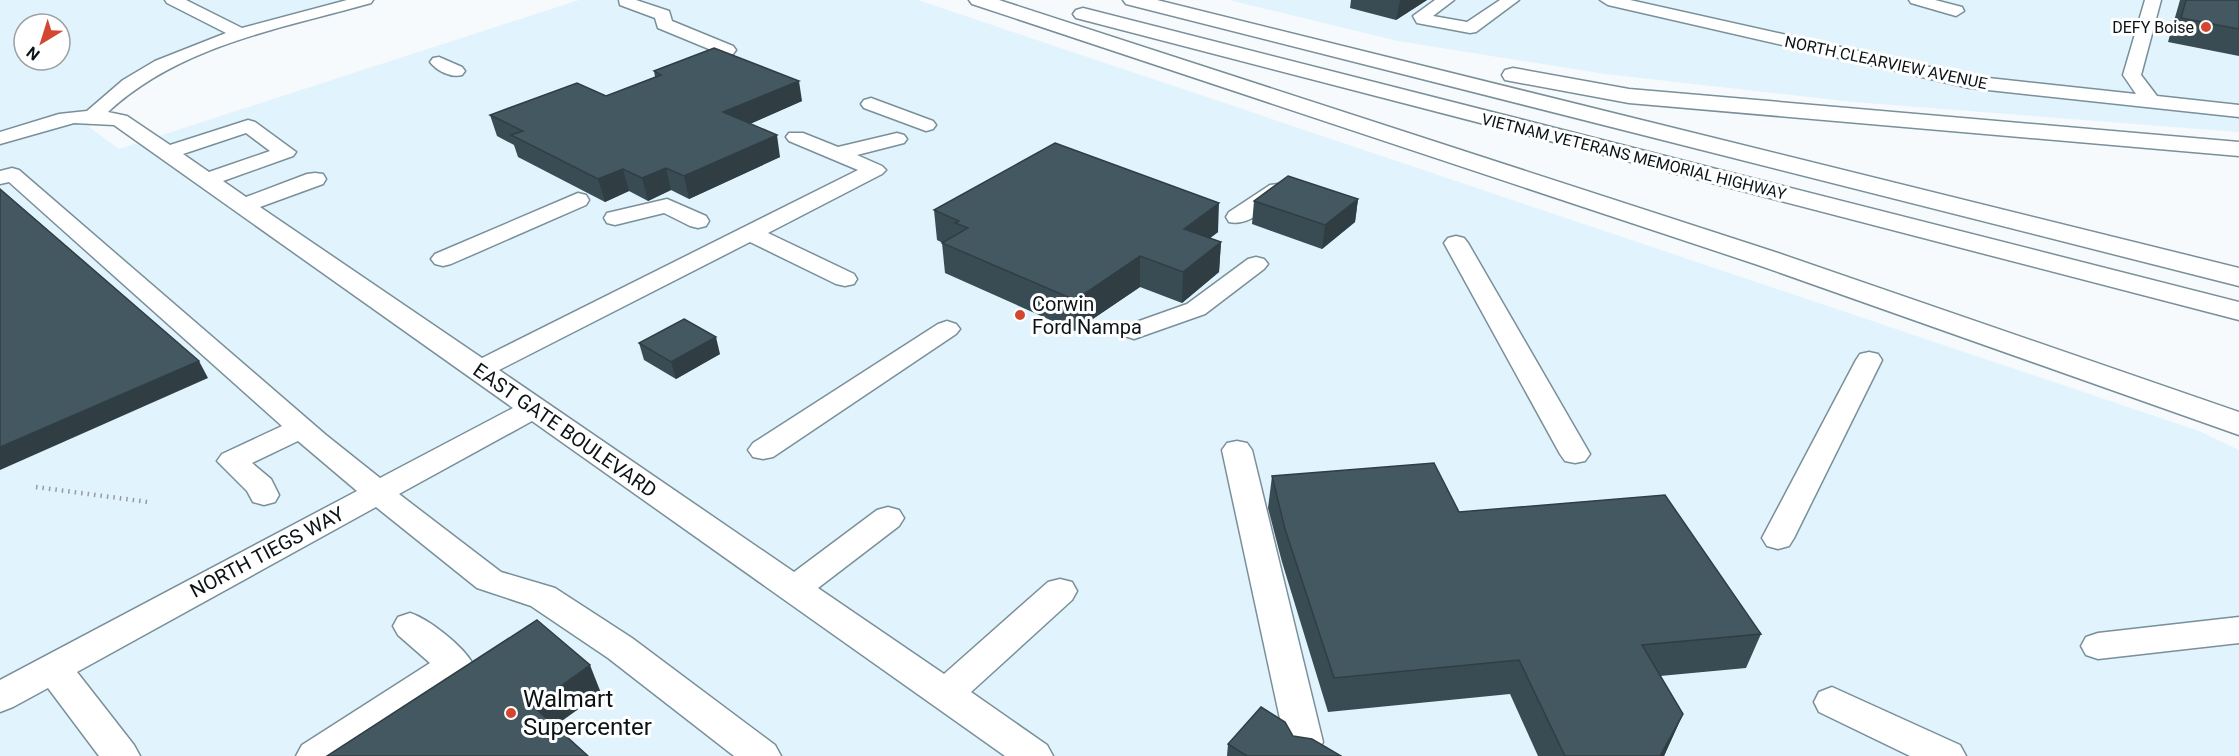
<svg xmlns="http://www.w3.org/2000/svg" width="2239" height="756" font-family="Roboto,sans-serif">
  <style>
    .built { fill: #e1f3fc; fill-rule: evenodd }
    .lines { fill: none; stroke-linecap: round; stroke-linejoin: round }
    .minor-casing { stroke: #798f99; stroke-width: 3 }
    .highway-casing { stroke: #798f99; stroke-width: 3 }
    .path { stroke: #969b9f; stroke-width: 4.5; stroke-dasharray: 1.5 5; stroke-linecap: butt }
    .minor { fill: #fff; fill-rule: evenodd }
    .highway { fill: #fff; fill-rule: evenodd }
    .wall { fill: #3a4c53 }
    .shaded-wall { fill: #303e44 }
    .building { fill: #445861; stroke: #303e44; stroke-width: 1.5 }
    .poi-dot { fill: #d34730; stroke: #fff; stroke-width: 2 }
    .labels { text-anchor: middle; stroke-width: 6; stroke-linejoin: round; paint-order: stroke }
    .far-poi-label { font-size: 16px; fill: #0b1317; stroke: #fff; text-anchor: end }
    .far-street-label { font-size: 16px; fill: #0b1317; stroke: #fff }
    .poi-label { font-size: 20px; fill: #0b1317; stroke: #fff; text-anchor: start }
    .street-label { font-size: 20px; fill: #0b1317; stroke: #fff }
    .near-poi-label { font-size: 24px; fill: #0b1317; stroke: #fff; text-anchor: start }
  </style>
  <rect width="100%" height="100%" fill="#f6fafd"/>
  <g class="built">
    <path d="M0 0H378L233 42 180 62 147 80 89 127 119 149 579 0H918L2199 431 2239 450V756H0ZM24 24H60V60H24Z"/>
    <path d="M1229 0H2239V132L1853 102 1605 74 1398 41Z"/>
  </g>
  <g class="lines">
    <defs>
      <g id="minor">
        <path d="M165 0H186L242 28 347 0H373L371 3C280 29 180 45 108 112L127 116 170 145 248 120 255 122 296 152 293 156 223 181 246 197 307 174 315 173 323 174 326 179 323 184 260 207 482 358 858 170 789 141 786 137 789 133H803L838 147 897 133 904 135 907 139 904 143 857 155 882 166 886 170 882 174 768 233 854 274 857 279 854 284 845 286 836 284 750 242 499 370 794 572 877 510 888 507 899 510 904 518 899 526 818 588 944 674 1048 582 1060 579 1072 582 1077 591 1072 600 971 692 1047 745 1053 756H1005L532 421 399 494 501 572 555 588 632 638 775 745 781 756H734L608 658 531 606 477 588 376 507 77 672 134 745 140 756H99L48 688 13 707 0 712V680L357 491 298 441 252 463 271 479 279 495 275 502 264 505 253 502 247 491 217 461 222 454 282 426 9 182 0 184V171L12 168 19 170 326 435 380 478 513 408 114 125 74 123 0 144V132L59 114 87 111 123 80 155 61 226 33 167 3ZM246 133 270 151 209 172 183 154Z"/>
        <path d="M619 0H636L669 11 672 21 733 46 736 50 733 54H721L658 28 655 18 620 5Z"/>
        <path d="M1435 0H1454L1433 16 1467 22 1500 0H1519L1476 32 1470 33 1417 23 1413 16Z"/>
        <path d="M1600 0H1630L1970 76 2136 94 2123 75 2145 0H2161L2141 75 2157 96 2239 105V117L1970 88 1608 5Z"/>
        <path d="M1909 0H1935L1962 7 1964 11 1956 16 1911 3Z"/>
        <path d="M439 57 462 67 465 71 462 75C451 78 437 71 430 62L433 58Z"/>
        <path d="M871 98 933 121 936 125 933 129 926 131 864 108 861 104 864 100Z"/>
        <path d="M1278 184 1286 185 1289 190 1286 195C1270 205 1249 227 1229 222L1226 217 1229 212 1270 185Z"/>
        <path d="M578 193 586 195 589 200 586 205 451 264 443 266 435 264 431 259 435 254Z"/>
        <path d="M667 199 706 216 709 221 706 226 698 228 690 226 664 213 615 225 607 223 604 218 607 213Z"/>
        <path d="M1456 236 1464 238 1468 243 1590 454 1585 461 1575 463 1565 461 1560 454 1444 243 1448 238Z"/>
        <path d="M1256 257 1264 259 1268 264 1264 269 1205 314 1134 339 1125 336 1121 331 1125 326 1187 304 1248 259Z"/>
        <path d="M947 321 956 324 960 329 956 334 773 457 763 459 753 457 748 450 753 443 938 324Z"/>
        <path d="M1869 352 1878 354 1882 360 1794 538 1789 546 1778 549 1767 546 1762 538 1856 360 1860 354Z"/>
        <path d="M1237 441 1247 443 1252 450 1323 742 1317 753 1309 756 1291 753 1285 742 1222 450 1227 443Z"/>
        <path d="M410 613C429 619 463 646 473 664L467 674 345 756H296L302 745 430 663 398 635 393 626 398 617Z"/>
        <path d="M2239 617V643L2098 659 2086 655 2081 646 2086 637 2098 633Z"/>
        <path d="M1832 687 1960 745 1966 756H1910L1819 712 1814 702 1819 692Z"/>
      </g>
      <g id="highway">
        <path d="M969 0H999L1778 253 2239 412V435L1758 265 972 4Z"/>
        <path d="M1123 0H1157L2239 268V286L1126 4Z"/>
        <path d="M1083 8 2239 302V320L1076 18 1073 14 1076 10Z"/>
        <path d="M1513 68 1629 89 2239 142V156L1629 103 1505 80 1502 75 1505 70Z"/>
      </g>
    </defs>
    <use href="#minor" class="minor-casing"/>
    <use href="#highway" class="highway-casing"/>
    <path class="path" d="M36 487 148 502"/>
    <use href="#minor" class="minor"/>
    <use href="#highway" class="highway"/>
  </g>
  <g class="wall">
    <path d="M1351 0H1427L1396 20 1350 8Z"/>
    <path d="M2180 0H2239V56L2168 42Z"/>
    <path d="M654 71 802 101 750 124 780 157 689 199 671 190 648 201 629 191 605 202 518 157 514 145 497 136 490 115 606 96 655 77Z"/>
    <path d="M1358 199 1355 222 1322 249 1252 224 1254 201Z"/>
    <path d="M934 210 1218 232 1210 238 1221 242 1219 272 1182 303 1140 287 1075 331 945 273 942 243H943L937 240Z"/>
    <path d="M639 343 720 354 676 379 644 360Z"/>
    <path d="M1272 476 1459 512 1761 634 1746 668 1660 676 1683 714 1664 756H1538L1510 694 1328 712 1282 562 1268 508Z"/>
    <path d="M1293 736 1341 756H1227L1228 744Z"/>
  </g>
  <g class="shaded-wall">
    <path d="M1400 0H1427L1396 20Z"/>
    <path d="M799 81 802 101 727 134 723 112Z"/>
    <path d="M777 135 780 157 689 199 684 176Z"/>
    <path d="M666 168 671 190 648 201 642 178Z"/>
    <path d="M623 169 629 191 605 202 598 179Z"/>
    <path d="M1358 199 1355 222 1322 249 1325 225Z"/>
    <path d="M1219 203 1218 232 1183 259 1184 229Z"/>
    <path d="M1221 242 1219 272 1182 303 1183 272Z"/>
    <path d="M1140 256V287L1075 331V300Z"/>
    <path d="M716 337 720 354 676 379 671 362Z"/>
    <path d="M199 361 208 378 0 470V447Z"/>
    <path d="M590 665 601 693 545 733 533 706Z"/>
    <path d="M1683 714 1664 756H1660Z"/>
  </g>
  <g class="building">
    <path d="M2186 0H2239V29L2181 18Z"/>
    <path d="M714 48 799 81 723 112 777 135 684 176 666 168 642 178 623 169 598 179 511 135 523 131 490 115 577 83 606 96 661 75 654 71Z"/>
    <path d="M1055 143 1219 203 1184 229 1221 242 1183 272 1140 256 1075 300 942 243 968 228 955 223 959 221 934 210Z"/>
    <path d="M1288 176 1358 199 1325 225 1254 201Z"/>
    <path d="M0 189 199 361 0 447Z"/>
    <path d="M684 319 716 337 671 362 639 343Z"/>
    <path d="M1434 463 1459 512 1665 495 1761 634 1642 645 1683 714 1660 756H1565L1519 660 1334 678 1285 529 1272 476Z"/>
    <path d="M537 620 590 665 533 706 588 756H327Z"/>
    <path d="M1261 707 1285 722 1293 736 1312 739 1341 756H1247L1228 744Z"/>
  </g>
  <g class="poi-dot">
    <circle cx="2206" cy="27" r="6"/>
    <circle cx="1020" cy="315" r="6"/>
    <circle cx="511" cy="713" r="6"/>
  </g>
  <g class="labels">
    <g class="far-poi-label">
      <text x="2194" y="33">DEFY Boise</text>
    </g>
    <g class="far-street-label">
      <text transform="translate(1886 62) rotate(12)" y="6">NORTH CLEARVIEW AVENUE</text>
      <text transform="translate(1634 156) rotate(14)" y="6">VIETNAM VETERANS MEMORIAL HIGHWAY</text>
    </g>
    <g class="poi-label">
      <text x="1032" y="311">Corwin<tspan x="1032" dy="23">Ford Nampa</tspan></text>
    </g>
    <g class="street-label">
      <text transform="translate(565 430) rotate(35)" y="7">EAST GATE BOULEVARD</text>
      <text transform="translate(267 552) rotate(-28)" y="7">NORTH TIEGS WAY</text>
    </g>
    <g class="near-poi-label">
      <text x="523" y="707">Walmart<tspan x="523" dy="28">Supercenter</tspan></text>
    </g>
  </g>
  <g transform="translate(42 42) rotate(218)"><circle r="28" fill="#ffffff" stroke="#9da1a2" stroke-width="1.5"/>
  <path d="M0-4.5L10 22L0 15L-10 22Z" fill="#d34730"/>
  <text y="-9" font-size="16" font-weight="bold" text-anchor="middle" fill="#0b1317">N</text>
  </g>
</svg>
